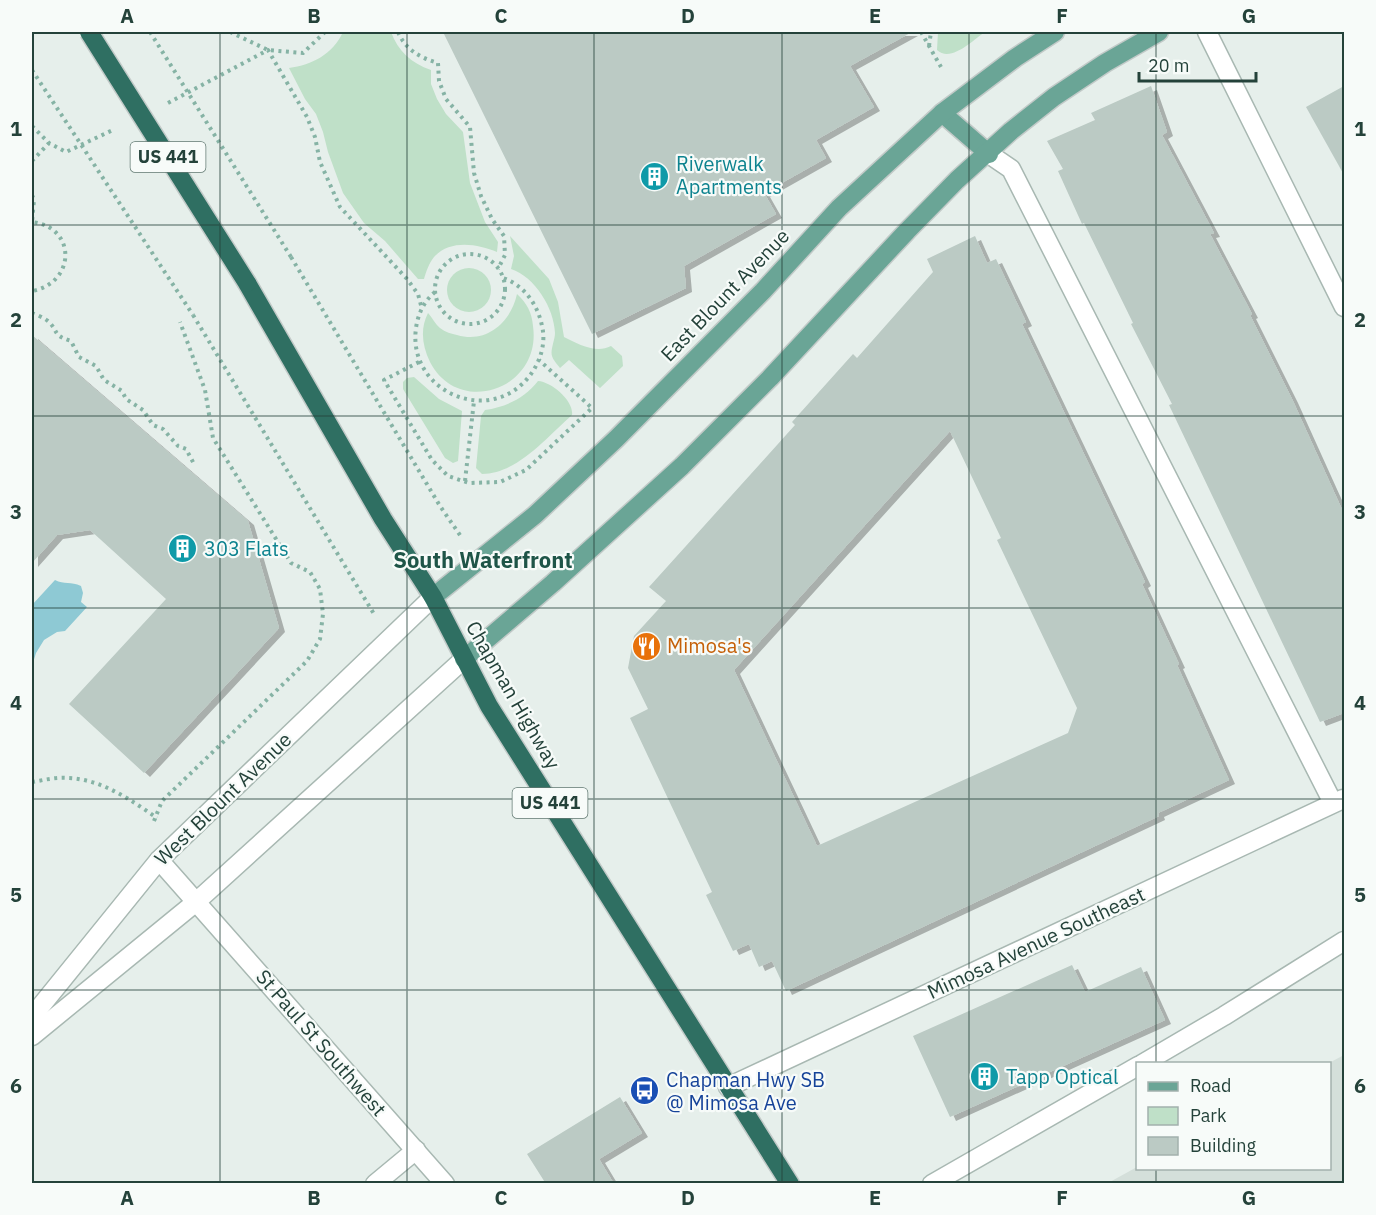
<svg xmlns="http://www.w3.org/2000/svg" width="1376" height="1215" font-family="'IBM Plex Sans',sans-serif">
  <style>
    .built { fill: #d4dfda }
    .green { fill: #bfe0c8 }
    .water { fill: #8ec9d4 }
    .building { fill: #bbcac4; fill-rule: evenodd; filter: url(#shadow) }
    .lines { fill: none; stroke-linecap: round; stroke-linejoin: round }
    .minor-casing { stroke: #a8b8b2; stroke-width: 21 }
    .major-casing { stroke: #c2cac8; stroke-width: 21 }
    .highway-casing { stroke: #c2cac8; stroke-width: 21 }
    .path { stroke: #86b3a5; stroke-width: 4; stroke-dasharray: 3 4.5; stroke-linecap: butt }
    .minor { stroke: #fff; stroke-width: 18 }
    .major { stroke: #6aa596; stroke-width: 18 }
    .highway { stroke: #2f6f62; stroke-width: 18 }
    .highway-bridge-casing { stroke: #c2cac8; stroke-width: 21; stroke-linecap: butt }
    .path-bridge { stroke: #86b3a5; stroke-width: 4; stroke-dasharray: 3 4.5; stroke-linecap: butt }
    .highway-bridge { stroke: #2f6f62; stroke-width: 18 }
    .grid { fill: none; stroke: #24423a; stroke-width: 1.5; stroke-opacity: 0.55 }
    .labels { text-anchor: middle; stroke-width: 4.5; stroke-linejoin: round; paint-order: stroke }
    .shield { fill: #f7fbf9; stroke: #637a73; stroke-width: 1.5 }
    .shield-label { font-size: 18px; font-weight: bold; fill: #24423a }
    .culture-label { font-size: 20px; fill: #0d838f; stroke: #f7fbf9; text-anchor: start }
    .street-label { font-size: 20px; fill: #24423a; stroke: #f7fbf9 }
    .food-label { font-size: 20px; fill: #c56008; stroke: #f7fbf9; text-anchor: start }
    .transit-label { font-size: 20px; fill: #164399; stroke: #f7fbf9; text-anchor: start }
    .quarter-label { font-size: 22px; font-weight: bold; fill: #1f5548; stroke: #f7fbf9 }
    .neatline { fill: none; stroke: #24423a; stroke-width: 2 }
    .grid-label { font-size: 20px; text-anchor: middle; font-weight: bold; fill: #24423a }
  </style>
  <defs>
    <filter id="shadow"><feDropShadow dx="6" dy="4" stdDeviation="0" flood-color="#0004"/></filter>
  </defs>
  <rect width="100%" height="100%" fill="#e6efeb"/>
  <path class="built" d="M1344 1055V1183H1108L1137 1167 1330 1168 1329 1063Z"/>
  <g class="green">
    <path d="M343 32H391C398 51 411 63 431 70V84L437 99 446 114 463 132 470 183 485 222 498 242 497 252C478 244 450 239 434 257 429 263 426 272 424 279H418L385 241 364 223 343 193 328 152 323 132 316 114 305 99 289 68C312 65 333 54 343 32Z"/>
    <path d="M938 32H985C973 40 951 63 937 50Z"/>
    <path d="M510 236 549 279 558 302 564 337C578 344 596 354 611 346L622 356 623 366 600 388 569 360 560 368C558 365 553 360 552 356 550 350 555 340 555 333 554 308 535 277 511 269L514 256Z"/>
    <circle cx="469" cy="290" r="22"/>
    <path d="M517 294C527 303 532 313 533 326 542 389 459 418 430 362 422 345 420 329 428 313 432 317 435 324 440 328 445 332 452 334 457 335 487 344 511 322 517 294Z"/>
    <path d="M414 377 439 399 462 411 458 461 453 463 445 458 403 389V382L407 378Z"/>
    <path d="M538 381C552 382 574 401 572 415 547 437 517 474 482 474L476 468 481 416 485 410C506 407 525 398 538 381Z"/>
  </g>
  <path class="water" d="M55 580C64 585 71 581 81 586L83 593 81 602 87 607 65 631 57 632 44 640 36 653 32 666V605Z"/>
  <g class="building">
    <path d="M443 32H912L850 66 874 107 816 140 826 158 764 193 776 214 684 266 686 288 592 334Z"/>
    <path d="M1151 86 1167 132 1162 135 1214 233 1210 234 1252 314 1250 315 1292 399 1344 514V713L1320 722 1169 405 1172 404 1131 324 1133 323 1084 223 1082 224 1058 171 1063 169 1047 141 1095 120 1091 113Z"/>
    <path d="M1344 86V175L1306 107Z"/>
    <path d="M975 236 987 263 996 259 1026 322 1022 324 1145 582 1142 584 1179 664 1177 665 1229 780 1158 813 1159 816 1078 854 786 991 772 961 759 967 749 944 733 951 706 895 712 892 630 718 648 709 628 668 634 636 666 601 649 587 795 425 792 422 853 354 857 358 933 272 927 259ZM950 431 1001 538 997 540 1077 708 1068 733 817 846 734 670Z"/>
    <path d="M32 335 248 521 279 628 144 773 69 704 166 599 90 530 57 535 32 563Z"/>
    <path d="M1072 965 1085 992 1141 967 1165 1020 950 1117 913 1036Z"/>
    <path d="M620 1097 642 1133 599 1159 614 1184H546L527 1154Z"/>
  </g>
  <g class="lines">
    <defs>
      <g id="minor">
        <path d="M1207 32 1344 307"/>
        <path d="M989 154 1011 169 1333 803"/>
        <path d="M159 860 445 1184"/>
        <path d="M32 1017 159 860 433 597"/>
        <path d="M32 1036 196 902 464 659"/>
        <path d="M1142 1064 1224 1016 1344 941"/>
        <path d="M728 1087 1343 799"/>
        <path d="M375 1184 416 1150"/>
        <path d="M932 1184 1138 1066"/>
      </g>
      <g id="major">
        <path d="M942 113 989 154"/>
        <path d="M433 597 535 515 616 439 763 291 839 208 942 113 1015 58 1055 32"/>
        <path d="M464 659 553 583 682 466 770 378 907 231 957 180 1011 131 1054 97 1105 63 1159 32"/>
      </g>
      <path id="highway" d="M247 283 383 519 433 597 489 706 790 1184"/>
    </defs>
    <use href="#minor" class="minor-casing"/>
    <use href="#major" class="major-casing"/>
    <use href="#highway" class="highway-casing"/>
    <g class="path">
      <path d="M230 32 268 50 303 53 325 32"/>
      <path d="M398 32C405 49 420 58 438 63L439 81 446 99 470 127 474 173 481 196 492 219 504 236 505 255 498 269"/>
      <path d="M921 32 941 67"/>
      <path d="M929 46 931 32"/>
      <path d="M168 103 268 50 307 117 315 137 320 162 340 207 407 279 418 294 422 309"/>
      <path d="M32 126 49 143 66 152 115 129"/>
      <path d="M32 161 49 143"/>
      <path d="M32 195 34 200 32 222C77 227 76 283 32 291"/>
      <circle cx="470" cy="289" r="35"/>
      <path d="M291 257 440 506 462 538"/>
      <path d="M435 292C424 301 418 314 416 328 407 393 492 428 531 374 541 360 546 342 542 326 538 305 524 285 503 278"/>
      <path d="M32 313C37 315 45 318 49 322 59 332 52 335 71 341L79 357 96 366 104 380 122 391 126 399 143 410 153 425 163 429 178 446 186 449 194 464"/>
      <path d="M193 315 374 614"/>
      <path d="M419 362 384 380 432 460 448 476 469 483 500 482 526 470 592 408 539 360"/>
      <path d="M465 481 474 401"/>
      <path d="M32 782C44 780 56 777 68 778 101 779 131 800 157 818"/>
      <path d="M154 821 162 801 307 661 320 639 323 614 320 589 310 572 291 563 213 438 205 390 180 322"/>
    </g>
    <use href="#minor" class="minor"/>
    <use href="#major" class="major"/>
    <use href="#highway" class="highway"/>
    <defs>
      <path id="highway-bridge" d="M89 32 247 283"/>
    </defs>
    <use href="#highway-bridge" class="highway-bridge-casing"/>
    <g class="path-bridge">
      <path d="M150 32 291 257"/>
      <path d="M32 70 193 315"/>
    </g>
    <use href="#highway-bridge" class="highway-bridge"/>
  </g>
  <path class="grid" d="M220 32V1184M407 32V1184M594 32V1184M782 32V1184M969 32V1184M1156 32V1064M32 225H1344M32 416H1344M32 608H1344M32 799H1344M32 990H1344M1156 1168V1184"/>
  <defs>
    <symbol id="building-disc" viewBox="-11 -11 22 22"><circle r="9.5" fill="#0f9aa8" stroke="#f7fbf9"/><path d="M-4-6H4V6H1V3H-1V6H-4ZM-2.5-4.3h1.7v1.8h-1.7ZM.8-4.3h1.7v1.8H.8ZM-2.5-1h1.7V.8h-1.7ZM.8-1h1.7V.8H.8Z" fill="#fff"/></symbol>
    <symbol id="restaurant-disc" viewBox="-11 -11 22 22"><circle r="9.5" fill="#e8710a" stroke="#f7fbf9"/><path d="M-5-6h1v4h1v-4h1v4h1v-4h1v5L-1.5 .5V6h-2V.5L-5-1ZM5-6V6H3V1.5H1.5Q1.5-4 5-6Z" fill="#fff"/></symbol>
    <symbol id="bus-disc" viewBox="-11 -11 22 22"><circle r="9.5" fill="#1a4fb4" stroke="#f7fbf9"/><path d="M-5-6H5V4H4V6H2V4H-2V6H-4V4H-5ZM-3.5-4V0h7V-4ZM-3.5 1.2v1.5H-2V1.2ZM2 1.2v1.5H3.5V1.2Z" fill="#fff"/></symbol>
  </defs>
  <g fill-rule="evenodd">
    <use href="#building-disc" x="638" y="160" width="33" height="33"/>
    <use href="#building-disc" x="166" y="532" width="33" height="33"/>
    <use href="#restaurant-disc" x="630" y="630" width="33" height="33"/>
    <use href="#building-disc" x="968" y="1060" width="33" height="33"/>
    <use href="#bus-disc" x="628" y="1074" width="33" height="33"/>
  </g>
  <g class="labels">
    <g class="shield">
      <rect x="130.5" y="142" width="75" height="30" rx="4.5"/>
      <rect x="512.5" y="788" width="75" height="30" rx="4.5"/>
    </g>
    <g class="shield-label">
      <text x="168" y="163">US 441</text>
      <text x="550" y="809">US 441</text>
    </g>
    <g class="culture-label">
      <text x="676" y="171">Riverwalk<tspan x="676" dy="23">Apartments</tspan></text>
      <text x="204" y="556">303 Flats</text>
      <text x="1006" y="1084">Tapp Optical</text>
    </g>
    <g class="street-label">
      <text transform="translate(725 295) rotate(-46)" y="7">East Blount Avenue</text>
      <text transform="translate(513 695) rotate(60)" y="7">Chapman Highway</text>
      <text transform="translate(223 799) rotate(-44)" y="7">West Blount Avenue</text>
      <text transform="translate(1036 943) rotate(-25)" y="7">Mimosa Avenue Southeast</text>
      <text transform="translate(321 1043) rotate(49)" y="7">St Paul St Southwest</text>
    </g>
    <g class="food-label">
      <text x="667" y="653">Mimosa's</text>
    </g>
    <g class="transit-label">
      <text x="666" y="1087">Chapman Hwy SB<tspan x="666" dy="23">@ Mimosa Ave</tspan></text>
    </g>
    <g class="quarter-label">
      <text x="483" y="568">South Waterfront</text>
    </g>
  </g>
  <rect width="1376" height="1215" fill="none" stroke="#f7fbf9" stroke-width="66"/>
  <rect x="1136" y="1062" width="195" height="108" fill="#f7fbf9" stroke="#a3b1ad" stroke-width="1.5"/>
  <rect x="1148" y="1082" width="30" height="9" fill="#6aa596" stroke="#a3b1ad" stroke-width="1.5"/>
  <text x="1190" y="1092" font-size="18" fill="#24423a">Road</text>
  <rect x="1148" y="1107" width="30" height="18" fill="#bfe0c8" stroke="#a3b1ad" stroke-width="1.5"/>
  <text x="1190" y="1122" font-size="18" fill="#24423a">Park</text>
  <rect x="1148" y="1137" width="30" height="18" fill="#bbcac4" stroke="#a3b1ad" stroke-width="1.5"/>
  <text x="1190" y="1152" font-size="18" fill="#24423a">Building</text>
  <path d="M1139 72v9h117v-9" fill="none" stroke="#24423a" stroke-width="3"/>
  <text x="1148" y="72" font-size="18" fill="#24423a" stroke="#f7fbf9" stroke-width="4.5" paint-order="stroke">20 m</text>
  <rect x="33" y="33" width="1310" height="1149" class="neatline"/>
  <g class="grid-label">
    <text x="127" y="23">A</text>
    <text x="314" y="23">B</text>
    <text x="501" y="23">C</text>
    <text x="688" y="23">D</text>
    <text x="875" y="23">E</text>
    <text x="1062" y="23">F</text>
    <text x="1249" y="23">G</text>
    <text x="16" y="136">1</text>
    <text x="1360" y="136">1</text>
    <text x="16" y="327">2</text>
    <text x="1360" y="327">2</text>
    <text x="16" y="519">3</text>
    <text x="1360" y="519">3</text>
    <text x="16" y="710">4</text>
    <text x="1360" y="710">4</text>
    <text x="16" y="902">5</text>
    <text x="1360" y="902">5</text>
    <text x="16" y="1093">6</text>
    <text x="1360" y="1093">6</text>
    <text x="127" y="1205">A</text>
    <text x="314" y="1205">B</text>
    <text x="501" y="1205">C</text>
    <text x="688" y="1205">D</text>
    <text x="875" y="1205">E</text>
    <text x="1062" y="1205">F</text>
    <text x="1249" y="1205">G</text>
  </g>
</svg>
